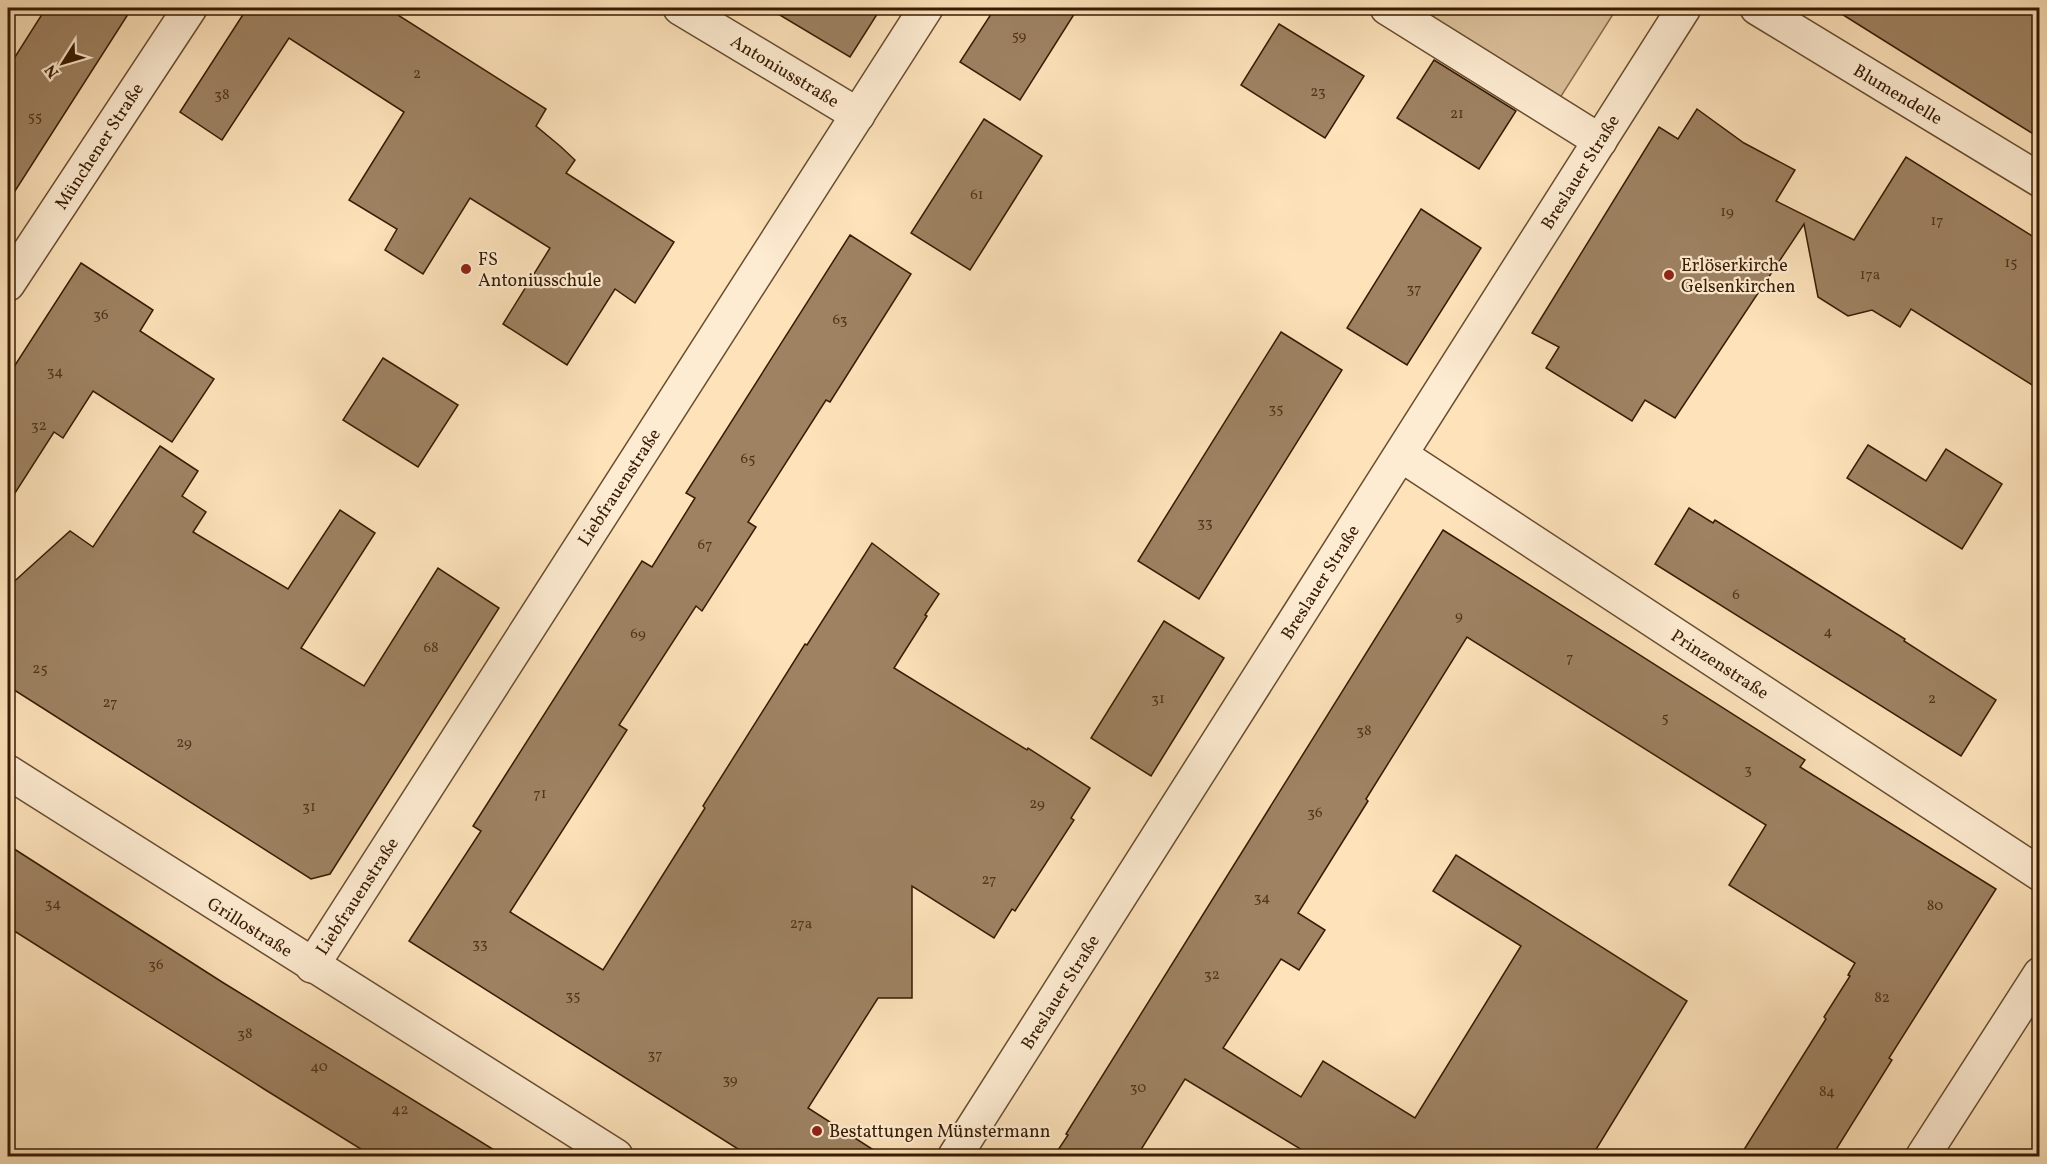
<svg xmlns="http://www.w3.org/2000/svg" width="2047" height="1164" font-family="Vollkorn,serif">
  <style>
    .green { fill: #dbc09b; stroke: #896e4e; stroke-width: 1.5 }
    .building { fill: #9e8262; stroke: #371b02; stroke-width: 1.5 }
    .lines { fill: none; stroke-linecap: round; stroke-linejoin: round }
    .minor-casing { stroke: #684d30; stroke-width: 36 }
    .minor { stroke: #feecd2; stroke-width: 33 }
    .poi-dot { fill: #8f2418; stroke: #feecd2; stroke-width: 2 }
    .labels { text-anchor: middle; stroke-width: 4.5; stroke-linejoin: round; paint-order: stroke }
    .number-label { font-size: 15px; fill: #51351a }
    .street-label { font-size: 18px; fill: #371b02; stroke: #feecd2 }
    .poi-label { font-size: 18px; fill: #371b02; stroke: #feecd2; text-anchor: start }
  </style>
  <rect width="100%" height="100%" fill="#fde2ba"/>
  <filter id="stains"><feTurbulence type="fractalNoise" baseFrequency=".00333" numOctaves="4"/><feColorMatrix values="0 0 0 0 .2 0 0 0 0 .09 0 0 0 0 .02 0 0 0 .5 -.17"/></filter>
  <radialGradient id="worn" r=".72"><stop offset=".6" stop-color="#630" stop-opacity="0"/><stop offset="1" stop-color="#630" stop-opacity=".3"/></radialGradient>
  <path class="green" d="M1410 8H1617L1558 101Z"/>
  <g class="building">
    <path d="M46 8H132L8 202V68Z"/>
    <path d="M242 8H387L546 109 536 126 560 146 575 160 566 173 674 242 635 303 615 289 567 365 503 324 550 248 470 198 423 274 385 250 397 229 349 200 404 112 289 38 222 140 180 112 246 10Z"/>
    <path d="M768 8H881L850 57Z"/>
    <path d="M995 8H1078L1020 100 960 62Z"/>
    <path d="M1832 8H2040V138L1998 112Z"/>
    <path d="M1279 24 1364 76 1325 138 1241 85Z"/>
    <path d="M1434 60 1516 111 1479 169 1397 118Z"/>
    <path d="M1697 109 1744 143 1795 170 1776 201 1854 240 1906 157 2040 241V390L1911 309 1900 327 1872 310 1848 316 1818 297 1804 224 1675 418 1645 400 1632 421 1546 368 1559 347 1532 333 1659 127 1678 139Z"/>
    <path d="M984 119 1042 156 970 270 911 233Z"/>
    <path d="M1421 209 1481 248 1407 365 1347 328Z"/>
    <path d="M850 235 911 274 830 402 826 400 748 522 756 527 702 611 696 606 619 725 627 730 510 912 603 970 705 808 703 806 805 644 807 645 872 543 939 594 925 615 927 616 894 668 1027 750 1028 748 1090 788 1071 818 1074 820 1015 911 1012 909 994 938 912 886V998H878L808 1108 883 1156H749L409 941 481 831 473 826 642 561 652 567 695 498 686 493Z"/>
    <path d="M81 263 153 310 140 331 214 379 172 442 93 391 63 438 54 432 8 504V376Z"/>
    <path d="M1281 332 1342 370 1199 599 1138 561Z"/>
    <path d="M383 358 458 405 418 467 343 420Z"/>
    <path d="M1868 445 1926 481 1946 449 2002 484 1962 549 1847 478Z"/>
    <path d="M160 446 198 471 182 496 206 512 193 532 288 589 340 510 375 533 301 648 364 686 438 568 499 608 330 874 311 879 8 686V587L70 531 93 547Z"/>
    <path d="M1689 508 1713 523 1715 520 1787 565 1905 639 1904 641 1996 700 1961 756 1655 564Z"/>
    <path d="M1443 530 1805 760 1800 767 1996 889 1889 1058 1892 1060 1832 1156H1740L1826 1019 1824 1017 1850 976 1848 975 1855 963 1729 885 1766 825 1467 637 1366 799 1368 801 1298 913 1325 930 1299 970 1281 959 1223 1048 1301 1097 1323 1061 1415 1118 1521 946 1433 891 1456 855 1687 1001 1592 1156H1312L1185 1079 1137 1156H1054L1068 1135 1066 1134Z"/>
    <path d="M1164 621 1224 658 1151 776 1091 738Z"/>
    <path d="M8 845 222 982 504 1156H372L264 1089 8 927Z"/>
  </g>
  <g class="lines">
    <defs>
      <g id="minor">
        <path d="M680 8 858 115"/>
        <path d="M1387 8 1600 141"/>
        <path d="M1757 8 2040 180"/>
        <path d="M8 284 190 8"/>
        <path d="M1401 455 2040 874"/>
        <path d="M8 772 616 1156"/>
        <path d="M312 966 926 8"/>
        <path d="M955 1156 1684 8"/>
        <path d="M1923 1156 2040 974"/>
      </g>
    </defs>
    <use href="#minor" class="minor-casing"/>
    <use href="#minor" class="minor"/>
  </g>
  <g class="poi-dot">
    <circle cx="466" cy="269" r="6"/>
    <circle cx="1669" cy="275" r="6"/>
    <circle cx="817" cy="1131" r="6"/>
  </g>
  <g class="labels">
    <g class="number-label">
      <text x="1019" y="40">59</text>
      <text x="417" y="78">2</text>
      <text x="1318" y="96">23</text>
      <text x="222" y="99">38</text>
      <text x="1457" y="118">21</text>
      <text x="35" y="121">55</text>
      <text x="977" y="199">61</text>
      <text x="1727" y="216">19</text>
      <text x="1937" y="225">17</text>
      <text x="2011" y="267">15</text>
      <text x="1870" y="279">17a</text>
      <text x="1414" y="293">37</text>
      <text x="101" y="319">36</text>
      <text x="840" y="324">63</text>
      <text x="55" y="376">34</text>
      <text x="1276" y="413">35</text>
      <text x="39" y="430">32</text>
      <text x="748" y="463">65</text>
      <text x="1205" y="527">33</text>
      <text x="705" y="549">67</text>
      <text x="1736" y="599">6</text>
      <text x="1459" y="620">9</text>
      <text x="1828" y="636">4</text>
      <text x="638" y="638">69</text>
      <text x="431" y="652">68</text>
      <text x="1570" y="662">7</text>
      <text x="40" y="673">25</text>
      <text x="1158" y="703">31</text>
      <text x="1932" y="703">2</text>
      <text x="110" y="707">27</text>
      <text x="1665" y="722">5</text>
      <text x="1364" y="735">38</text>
      <text x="184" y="747">29</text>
      <text x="1748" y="774">3</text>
      <text x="540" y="798">71</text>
      <text x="1037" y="808">29</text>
      <text x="309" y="811">31</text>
      <text x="1315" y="817">36</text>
      <text x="989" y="884">27</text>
      <text x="1262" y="902">34</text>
      <text x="53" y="908">34</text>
      <text x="1935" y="910">80</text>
      <text x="801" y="928">27a</text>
      <text x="480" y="948">33</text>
      <text x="156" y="969">36</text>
      <text x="1212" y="979">32</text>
      <text x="573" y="1000">35</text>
      <text x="1882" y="1002">82</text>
      <text x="245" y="1038">38</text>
      <text x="655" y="1059">37</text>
      <text x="319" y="1071">40</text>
      <text x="730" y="1084">39</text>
      <text x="1138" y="1092">30</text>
      <text x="1827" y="1096">84</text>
      <text x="400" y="1114">42</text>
    </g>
    <g class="street-label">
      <text transform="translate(785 71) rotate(31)" y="6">Antoniusstraße</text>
      <text transform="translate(1898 94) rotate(31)" y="6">Blumendelle</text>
      <text transform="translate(99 146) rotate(-57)" y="6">Münchener Straße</text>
      <text transform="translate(1580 172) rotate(-58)" y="6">Breslauer Straße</text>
      <text transform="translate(619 487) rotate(-57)" y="6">Liebfrauenstraße</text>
      <text transform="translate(1320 582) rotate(-58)" y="6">Breslauer Straße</text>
      <text transform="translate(1720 664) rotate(33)" y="6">Prinzenstraße</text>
      <text transform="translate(357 896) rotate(-57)" y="6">Liebfrauenstraße</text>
      <text transform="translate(250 927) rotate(32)" y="6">Grillostraße</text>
      <text transform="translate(1060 992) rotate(-58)" y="6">Breslauer Straße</text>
    </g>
    <g class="poi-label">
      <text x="478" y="265">FS<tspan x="478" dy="21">Antoniusschule</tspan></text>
      <text x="1681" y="271">Erlöserkirche<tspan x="1681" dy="21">Gelsenkirchen</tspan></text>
      <text x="829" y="1137">Bestattungen Münstermann</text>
    </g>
  </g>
  <rect width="2047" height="1164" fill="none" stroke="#fde2ba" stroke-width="30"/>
  <rect x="9" y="9" width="2029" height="1146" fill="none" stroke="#371b02" stroke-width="3"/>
  <rect x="15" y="15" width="2017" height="1134" fill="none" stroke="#371b02" stroke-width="1.5"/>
  <g transform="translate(63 63) rotate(233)" stroke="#feecd2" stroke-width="4.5" paint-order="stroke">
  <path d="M0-4.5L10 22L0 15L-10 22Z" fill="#371b02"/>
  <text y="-9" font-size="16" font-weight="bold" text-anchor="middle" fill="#371b02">N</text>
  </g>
  <rect width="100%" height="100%" filter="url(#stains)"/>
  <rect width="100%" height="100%" fill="url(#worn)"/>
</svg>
